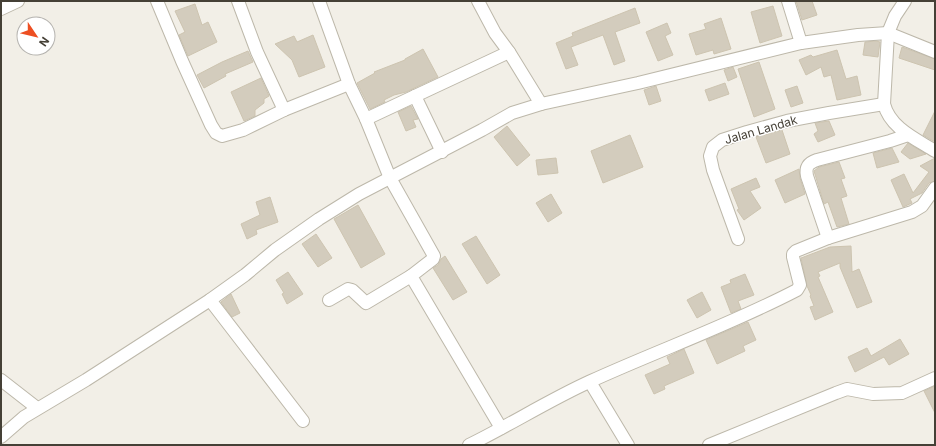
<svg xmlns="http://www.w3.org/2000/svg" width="936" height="446" font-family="Inter,sans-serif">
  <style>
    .building { fill: #d3ccbd; stroke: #cdc4b0 }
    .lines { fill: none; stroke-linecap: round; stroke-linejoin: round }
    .minor-casing { stroke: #bdb8aa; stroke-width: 14 }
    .minor { stroke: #fff; stroke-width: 12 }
    .labels { text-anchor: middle; stroke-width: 3; stroke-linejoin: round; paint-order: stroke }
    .street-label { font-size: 12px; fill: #454036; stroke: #fff }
  </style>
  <rect width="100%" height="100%" fill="#f2efe7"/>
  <g class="building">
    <path d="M796 1H812L817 15 802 20Z"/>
    <path d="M195 4 202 25 208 22 217 42 188 56 179 35 185 32 175 11Z"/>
    <path d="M773 6 782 36 760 43 751 12Z"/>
    <path d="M635 8 640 23 615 32 625 61 614 65 603 35 571 47 578 65 566 69 556 43 573 36 572 33Z"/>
    <path d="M721 18 731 49 714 54 713 50 696 55 689 34 706 29 704 24Z"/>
    <path d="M667 23 671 33 665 36 673 55 658 61 646 32Z"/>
    <path d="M313 35 325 67 299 77 292 60 275 44 294 36 297 42Z"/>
    <path d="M876 41 880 42 878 57 863 55 865 42Z"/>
    <path d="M902 47 935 59V70L899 58Z"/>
    <path d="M423 49 438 77 406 92 394 95 384 100 385 102 370 109 357 83 375 73 374 72 405 60V59Z"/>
    <path d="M837 50 846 79 857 76 861 95 837 100 831 75 824 77 821 67 806 75 799 60 811 55 813 57Z"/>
    <path d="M248 51 253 62 225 74 226 76 204 88 197 75 222 62Z"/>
    <path d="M759 62 775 109 754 117 738 69Z"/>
    <path d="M733 67 737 77 728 81 724 70Z"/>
    <path d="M261 78 269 96 264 99V103L255 110V116L244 121 231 92Z"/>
    <path d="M725 83 729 94 709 101 705 90Z"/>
    <path d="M656 86 661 101 649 105 644 90Z"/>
    <path d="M797 86 803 103 791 107 785 90Z"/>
    <path d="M411 106 418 119 413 120 416 127 406 131 398 112Z"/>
    <path d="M935 111V142L923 135Z"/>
    <path d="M829 121 835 135 818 142 814 134 818 131 815 123Z"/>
    <path d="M507 126 530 155 517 166 494 137Z"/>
    <path d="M782 130 790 154 766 163 756 137Z"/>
    <path d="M630 135 643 167 603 183 591 151Z"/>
    <path d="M908 143 916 148 926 154 910 159 901 152Z"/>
    <path d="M892 148 899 162 877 168 873 153Z"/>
    <path d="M556 158 558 173 538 175 536 160Z"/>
    <path d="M935 158V181L929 183 922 193 910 199 912 203 903 207 891 180 904 174 913 193 929 172 920 166Z"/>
    <path d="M839 162 845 178 841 179 847 196 841 198 849 224 837 227 828 202 824 204 814 171 819 167Z"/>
    <path d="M799 169 800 178 805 194 785 203 775 180Z"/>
    <path d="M756 178 760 187 750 191 761 208 744 220 737 210 739 209 731 189Z"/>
    <path d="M551 194 562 213 548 222 536 203Z"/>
    <path d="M270 197 278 222 256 230 257 234 247 239 241 224 260 215 256 202Z"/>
    <path d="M358 205 385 254 361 268 334 219Z"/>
    <path d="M316 234 332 258 318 267 302 244Z"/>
    <path d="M476 236 500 275 487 284 462 244Z"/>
    <path d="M851 246 852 272 859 269 872 302 857 308 840 267V263L818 272 820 276 818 277 833 312 815 320 810 307 814 306 810 296 811 295 807 286 801 258 830 247Z"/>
    <path d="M445 256 467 292 453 300 433 268 438 265 441 259Z"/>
    <path d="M288 272 303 294 287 304 282 294 284 293 276 280Z"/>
    <path d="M745 274 754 295 738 301 741 309 731 313 721 287 731 283 730 280Z"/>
    <path d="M702 292 711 310 697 318 687 300Z"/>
    <path d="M231 294 240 313 232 317 221 302Z"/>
    <path d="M748 322 756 340 743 346 745 351 717 364 706 340Z"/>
    <path d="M900 339 909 354 889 365 884 357 855 372 848 357 867 348 871 356Z"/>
    <path d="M684 349 694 373 664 386 665 389 654 394 645 375 670 364 667 357Z"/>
    <path d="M935 386V413L924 391Z"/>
  </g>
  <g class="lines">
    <defs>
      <g id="minor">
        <path d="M157 1 182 61 211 125 216 133 222 136 243 130 284 110 349 84"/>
        <path d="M238 1 257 52 284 110"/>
        <path d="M319 1 349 84 366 119 390 178 434 256 433 259 411 276 501 428"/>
        <path d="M478 1 495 33 509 52 541 104"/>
        <path d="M788 1 801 43"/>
        <path d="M905 1 895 16 888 33 884 104C890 128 916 139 935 151"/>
        <path d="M1 9 18 1"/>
        <path d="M415 96 509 52"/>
        <path d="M366 119 415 96 442 152"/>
        <path d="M828 238 807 176C805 167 808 163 817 160L890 141 908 135"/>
        <path d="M738 239 713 170 710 156 713 147 722 140 747 132 787 121 829 113 884 104"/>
        <path d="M210 300 303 421"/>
        <path d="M329 300 348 289 352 290 366 303 411 276"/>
        <path d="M1 380 37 408"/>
        <path d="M590 382 628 445"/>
        <path d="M1 437 24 417 86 380 210 300 245 275 275 250 319 219 359 194 482 130 512 113 541 104 638 83 801 43 858 35 888 33 935 52"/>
        <path d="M469 445C510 425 549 400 591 381 659 350 730 325 797 290L800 285 793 257V254L796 251 828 238 912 212 922 206 935 188"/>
        <path d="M709 445 836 393 847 389 873 394 902 393 935 378"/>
      </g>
    </defs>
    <use href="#minor" class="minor-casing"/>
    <use href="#minor" class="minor"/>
  </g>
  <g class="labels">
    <g class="street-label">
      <text transform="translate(761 130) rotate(-16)" y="4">Jalan Landak</text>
    </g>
  </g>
  <rect width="936" height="446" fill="none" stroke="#454036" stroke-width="4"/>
  <g transform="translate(36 36) rotate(125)"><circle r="19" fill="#ffffff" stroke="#b5b3af"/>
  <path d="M0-3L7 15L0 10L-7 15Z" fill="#ed4f22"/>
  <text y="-6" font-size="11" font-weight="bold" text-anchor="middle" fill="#454036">N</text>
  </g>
</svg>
